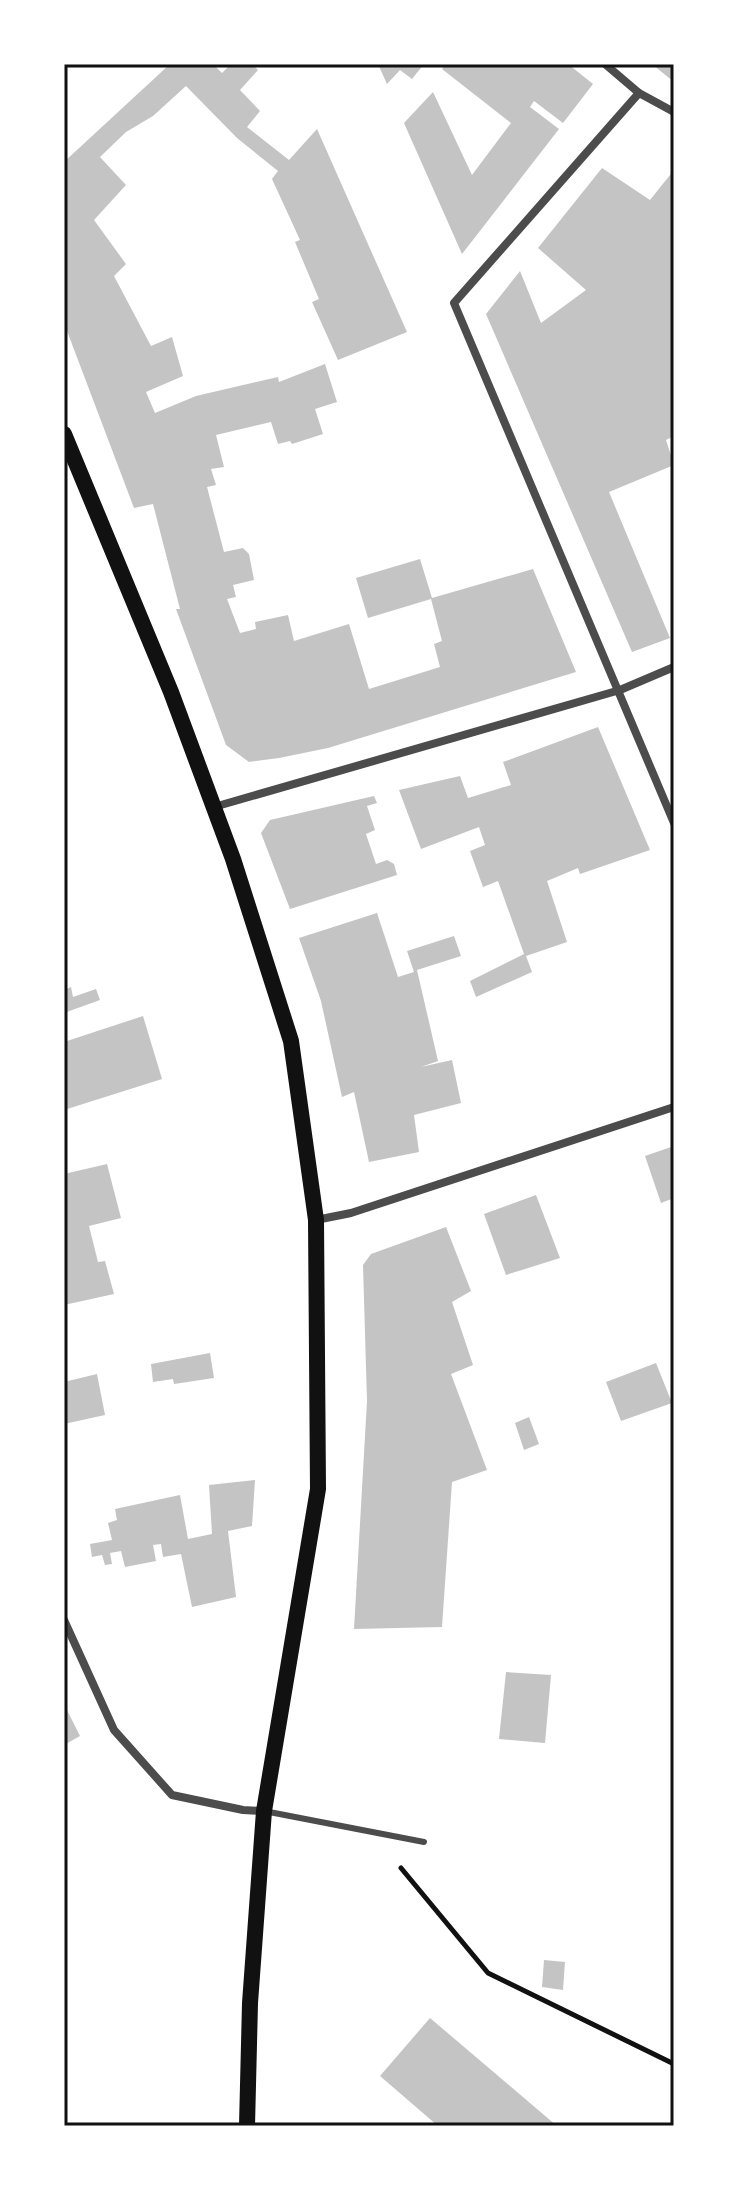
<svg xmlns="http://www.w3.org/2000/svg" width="738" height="2190" font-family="Figtree,sans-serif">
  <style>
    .building { fill: #c4c4c4 }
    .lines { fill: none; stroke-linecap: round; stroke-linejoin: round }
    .path { stroke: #111; stroke-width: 5 }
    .service { stroke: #4c4c4c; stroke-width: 6 }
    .minor { stroke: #4c4c4c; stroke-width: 8 }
    .secondary { stroke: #111; stroke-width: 16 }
    .neatline { fill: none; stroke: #111; stroke-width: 3 }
  </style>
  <rect width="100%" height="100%" fill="#fff"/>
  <g class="building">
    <path d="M170 64H213L222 73 231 64H252L258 70 240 90 260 111 247 127 289 160 317 129 407 332 338 360 312 302 319 299 295 242 300 240 272 179 278 171 237 138 186 86 153 116 126 132 100 157 126 185 94 220 126 264 114 276 151 346 172 337 183 376 146 392 155 413 196 396 278 377 279 382 325 364 337 402 315 409 323 434 292 444 290 441 278 444 271 422 216 435 224 467 211 469 216 485 207 487 224 552 243 548 249 554 254 580 233 585 236 597 227 599 240 633 256 629 255 622 288 615 294 641 349 624 369 689 440 667 434 644 442 641 431 599 368 618 356 578 420 559 432 598 533 569 576 672 328 748 279 758 249 762 226 745 176 609H180L153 504 134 508 64 323V162Z"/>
    <path d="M378 64H424L412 79 400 70 387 84Z"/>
    <path d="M446 64H568L593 84 563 123 534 101 530 107 559 129 462 254 404 123 433 92 472 175 511 123 442 69Z"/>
    <path d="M652 64H674V81L669 78Z"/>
    <path d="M602 168 650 200 674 170V436L666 440 674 465 609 492 670 638 632 652 486 314 520 271 541 323 586 290 538 248Z"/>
    <path d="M598 727 650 850 580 874 578 868 547 881 567 942 526 956 532 972 476 997 470 981 524 954 498 881 483 887 470 851 485 845 479 827 421 849 399 790 460 776 468 798 511 785 503 762Z"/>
    <path d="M374 796 377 803 367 806 375 830 366 834 376 864 387 860 394 864 397 875 290 909 261 833 270 820Z"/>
    <path d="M377 913 398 977 414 972 407 951 454 936 461 956 417 970 438 1061 421 1067 452 1060 461 1103 414 1115 419 1152 369 1162 354 1092 342 1097 321 1001 299 938Z"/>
    <path d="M71 987 73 997 96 989 100 1000 64 1013V990Z"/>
    <path d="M143 1016 162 1079 64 1110V1042Z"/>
    <path d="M674 1146V1198L661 1203 645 1156Z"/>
    <path d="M107 1164 121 1218 89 1226 98 1262 105 1261 114 1294 64 1305V1174Z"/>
    <path d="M536 1195 560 1258 506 1275 484 1214Z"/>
    <path d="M446 1227 471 1291 452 1302 473 1365 451 1374 487 1470 452 1482 442 1627 354 1629 367 1401 363 1265 371 1254Z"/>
    <path d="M210 1353 214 1378 174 1384 173 1379 153 1382 151 1364Z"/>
    <path d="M656 1363 672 1403 621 1421 606 1382Z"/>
    <path d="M97 1374 105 1415 64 1424V1382Z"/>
    <path d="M529 1417 539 1444 524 1450 515 1423Z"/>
    <path d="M255 1480 252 1526 228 1531 236 1597 192 1607 181 1554 163 1557 161 1544 153 1545 156 1561 125 1567 121 1551 110 1553 112 1564 105 1565 102 1555 92 1557 90 1544 112 1540 108 1523 117 1520 115 1509 180 1495 188 1539 212 1534 209 1485Z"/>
    <path d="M506 1672 551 1675 545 1743 499 1739Z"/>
    <path d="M67 1710 80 1736 64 1745V1713Z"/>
    <path d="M544 1960 565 1962 563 1990 542 1987Z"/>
    <path d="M430 2018 557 2126H438L380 2076Z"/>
  </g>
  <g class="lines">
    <path class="path" d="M401 1868 488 1973 674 2064"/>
    <path class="service" d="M264 1811 424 1842"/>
    <g class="minor">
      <path d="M605 64 639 93 674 112"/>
      <path d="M639 93 454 303 674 823"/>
      <path d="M214 807 620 690 674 667"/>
      <path d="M316 1220 351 1213 674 1107"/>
      <path d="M64 1620 114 1730 172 1795 243 1810 263 1811"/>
    </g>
    <path class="secondary" d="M64 434 171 692 233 859 291 1041 316 1220 318 1489 264 1811 250 2003 247 2126"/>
  </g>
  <rect width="738" height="2190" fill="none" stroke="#ffffff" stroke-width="132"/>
  <rect x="66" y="66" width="606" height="2058" class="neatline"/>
</svg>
